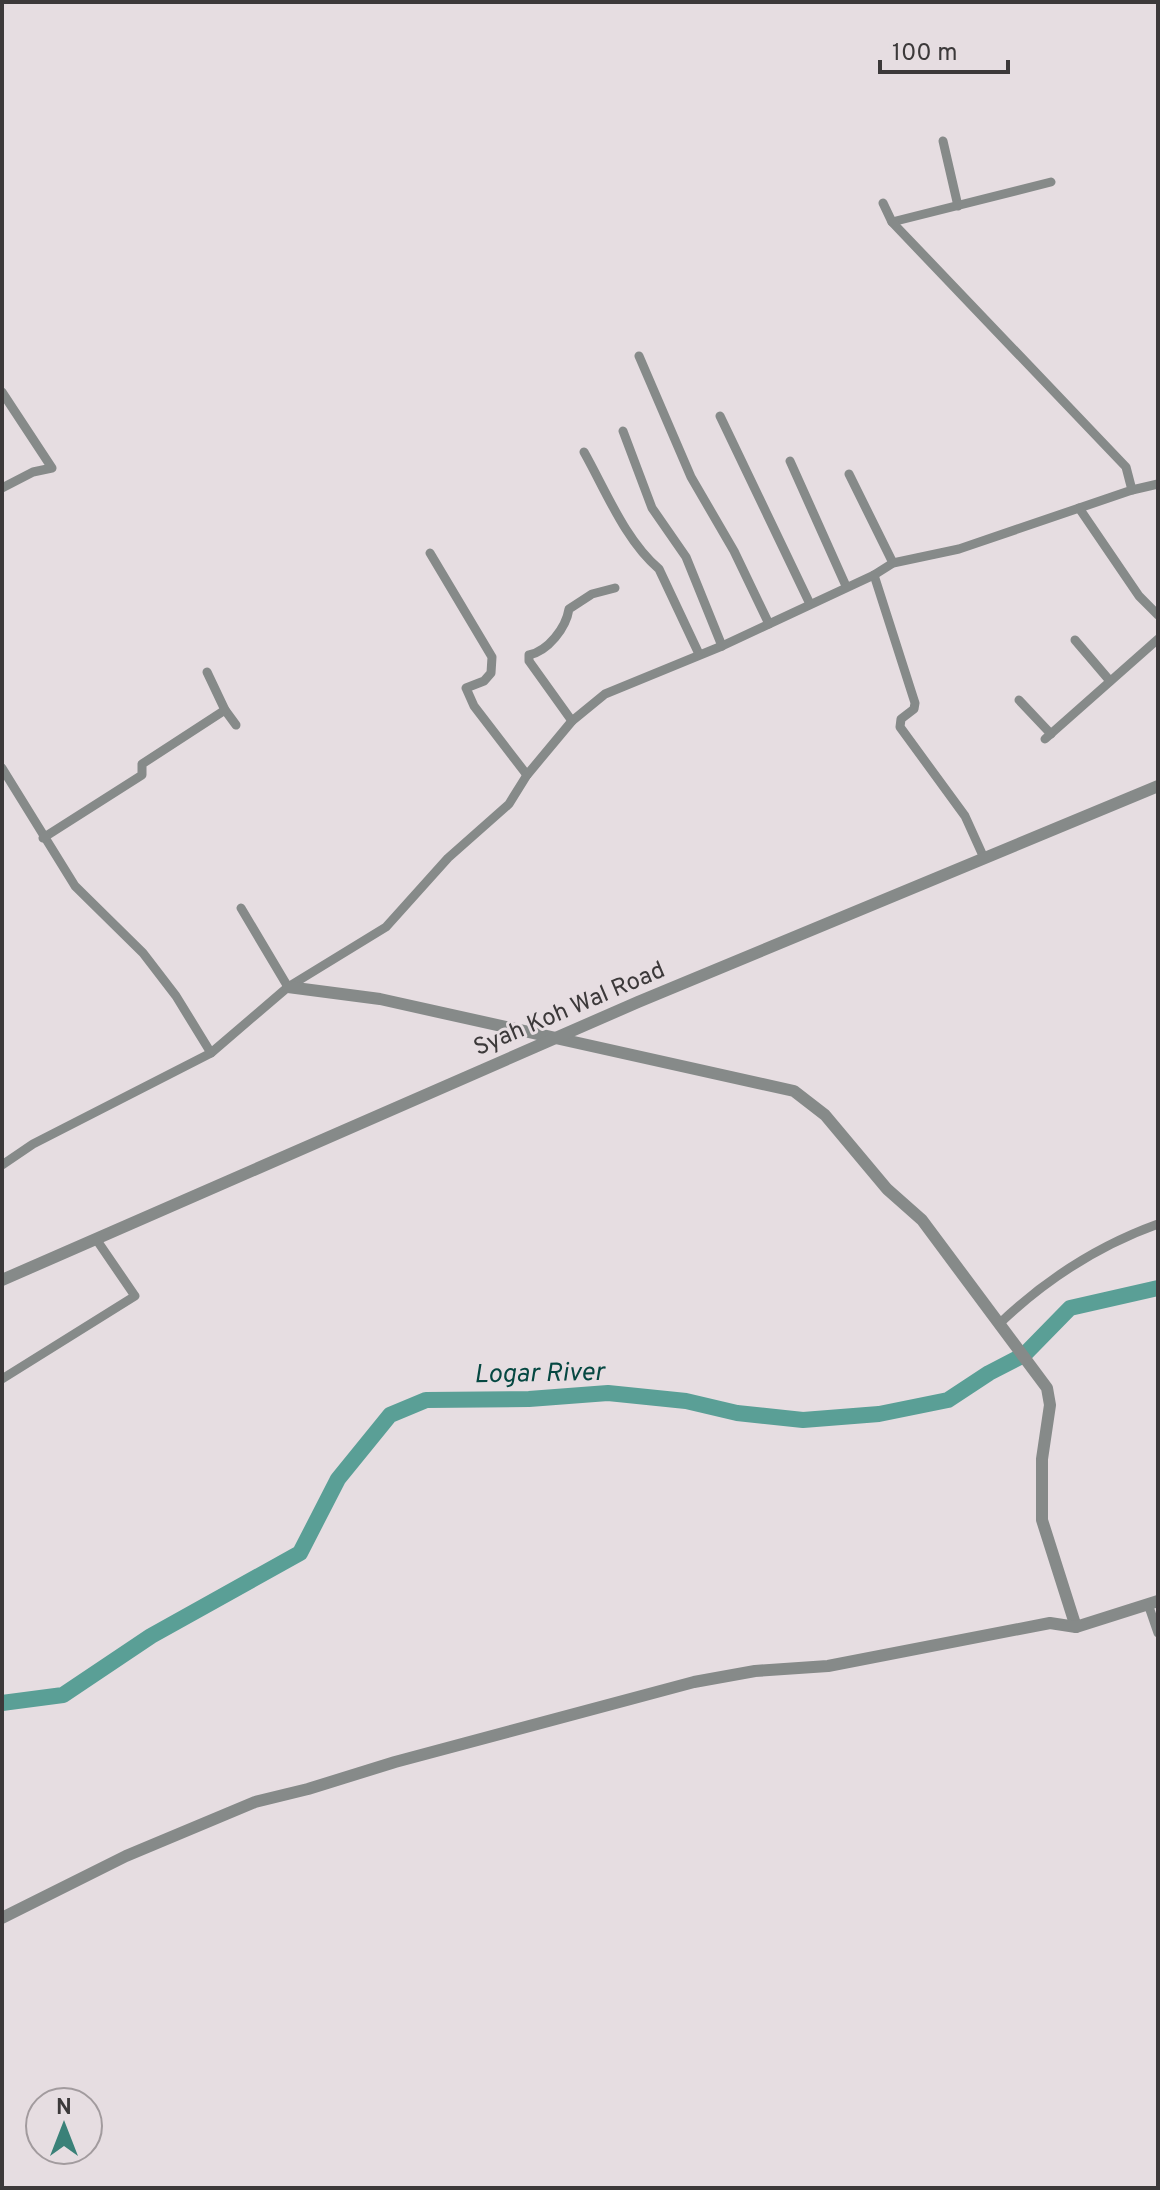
<svg xmlns="http://www.w3.org/2000/svg" width="1160" height="2190" font-family="Overpass,sans-serif">
  <style>
    .lines { fill: none; stroke-linecap: round; stroke-linejoin: round }
    .river { stroke: #5a9f96; stroke-width: 16 }
    .minor { stroke: #868a89; stroke-width: 9 }
    .tertiary { stroke: #868a89; stroke-width: 12 }
    .labels { text-anchor: middle; stroke-width: 6; stroke-linejoin: round; paint-order: stroke }
    .street-label { font-size: 24px; fill: #3c393a; stroke: #e6dde1 }
    .water-label { font-size: 26px; font-style: italic; fill: #064842; stroke: #e6dde1 }
  </style>
  <rect width="100%" height="100%" fill="#e6dde1"/>
  <g class="lines">
    <path class="river" d="M2 1703 63 1695 151 1636 300 1553 338 1479 390 1415 426 1400 529 1399 608 1393 686 1401 737 1413 803 1420 879 1414 948 1400 989 1373 1024 1355 1070 1308 1158 1288"/>
    <g class="minor">
      <path d="M943 141 958 206"/>
      <path d="M892 222 1051 182"/>
      <path d="M639 356 691 477 734 551 769 624"/>
      <path d="M2 392 52 468 33 472 2 488"/>
      <path d="M720 416 810 604"/>
      <path d="M623 431 652 508 686 557 722 646"/>
      <path d="M584 452C606 491 625 540 659 569L699 654"/>
      <path d="M790 461 846 586"/>
      <path d="M849 474 893 563"/>
      <path d="M1132 490 1158 484"/>
      <path d="M1079 508 1139 596 1158 615"/>
      <path d="M430 553 492 657 491 673 484 681 466 688 474 706 527 775"/>
      <path d="M874 575 915 703 914 709 901 719 900 727 965 816 984 858"/>
      <path d="M1075 640 1110 681"/>
      <path d="M207 672 225 710 236 725"/>
      <path d="M1019 700 1051 734"/>
      <path d="M572 721 529 661V655C548 651 566 628 569 609L592 594 615 588"/>
      <path d="M1045 739 1158 639"/>
      <path d="M2 768 75 886 143 953 176 996 211 1053"/>
      <path d="M43 838 142 775V764L225 710"/>
      <path d="M241 908 288 987"/>
      <path d="M2 1165 33 1144 211 1053 288 987 386 927 448 858 509 804 527 775 572 721 605 694 722 646 874 575 893 563 959 549 1132 490 1126 467 892 222 883 203"/>
      <path d="M999 1324C1046 1279 1097 1246 1158 1224"/>
      <path d="M2 1379 135 1296 96 1239"/>
      <path d="M1148 1604 1158 1633"/>
    </g>
    <g class="tertiary">
      <path d="M288 987 380 999 794 1091 825 1115 887 1189 922 1220 1047 1388 1050 1405 1042 1459V1520L1076 1627"/>
      <path d="M2 1280 638 1002 1158 786"/>
      <path d="M2 1918 126 1856 255 1802 308 1789 395 1762 694 1682 755 1671 828 1666 1050 1623 1076 1627 1158 1601"/>
    </g>
  </g>
  <g class="labels">
    <g class="street-label">
      <text transform="translate(569 1008) rotate(-23)" y="8">Syah Koh Wal Road</text>
    </g>
    <g class="water-label">
      <text transform="translate(539 1372) rotate(-1)" y="9">Logar River</text>
    </g>
  </g>
  <rect width="1160" height="2190" fill="none" stroke="#3c393a" stroke-width="8"/>
  <g transform="translate(64 2126)"><circle r="38" fill="#e6dde1" stroke="#a29b9e" stroke-width="2"/>
  <path d="M0-6L14 30L0 20L-14 30Z" fill="#3a8178"/>
  <text y="-12" font-size="22" font-weight="bold" text-anchor="middle" fill="#3c393a">N</text>
  </g>
  <path d="M880 60v12h128v-12" fill="none" stroke="#3c393a" stroke-width="4"/>
  <text x="892" y="60" font-size="24" fill="#3c393a" stroke="#e6dde1" stroke-width="6" paint-order="stroke">100 m</text>
</svg>
